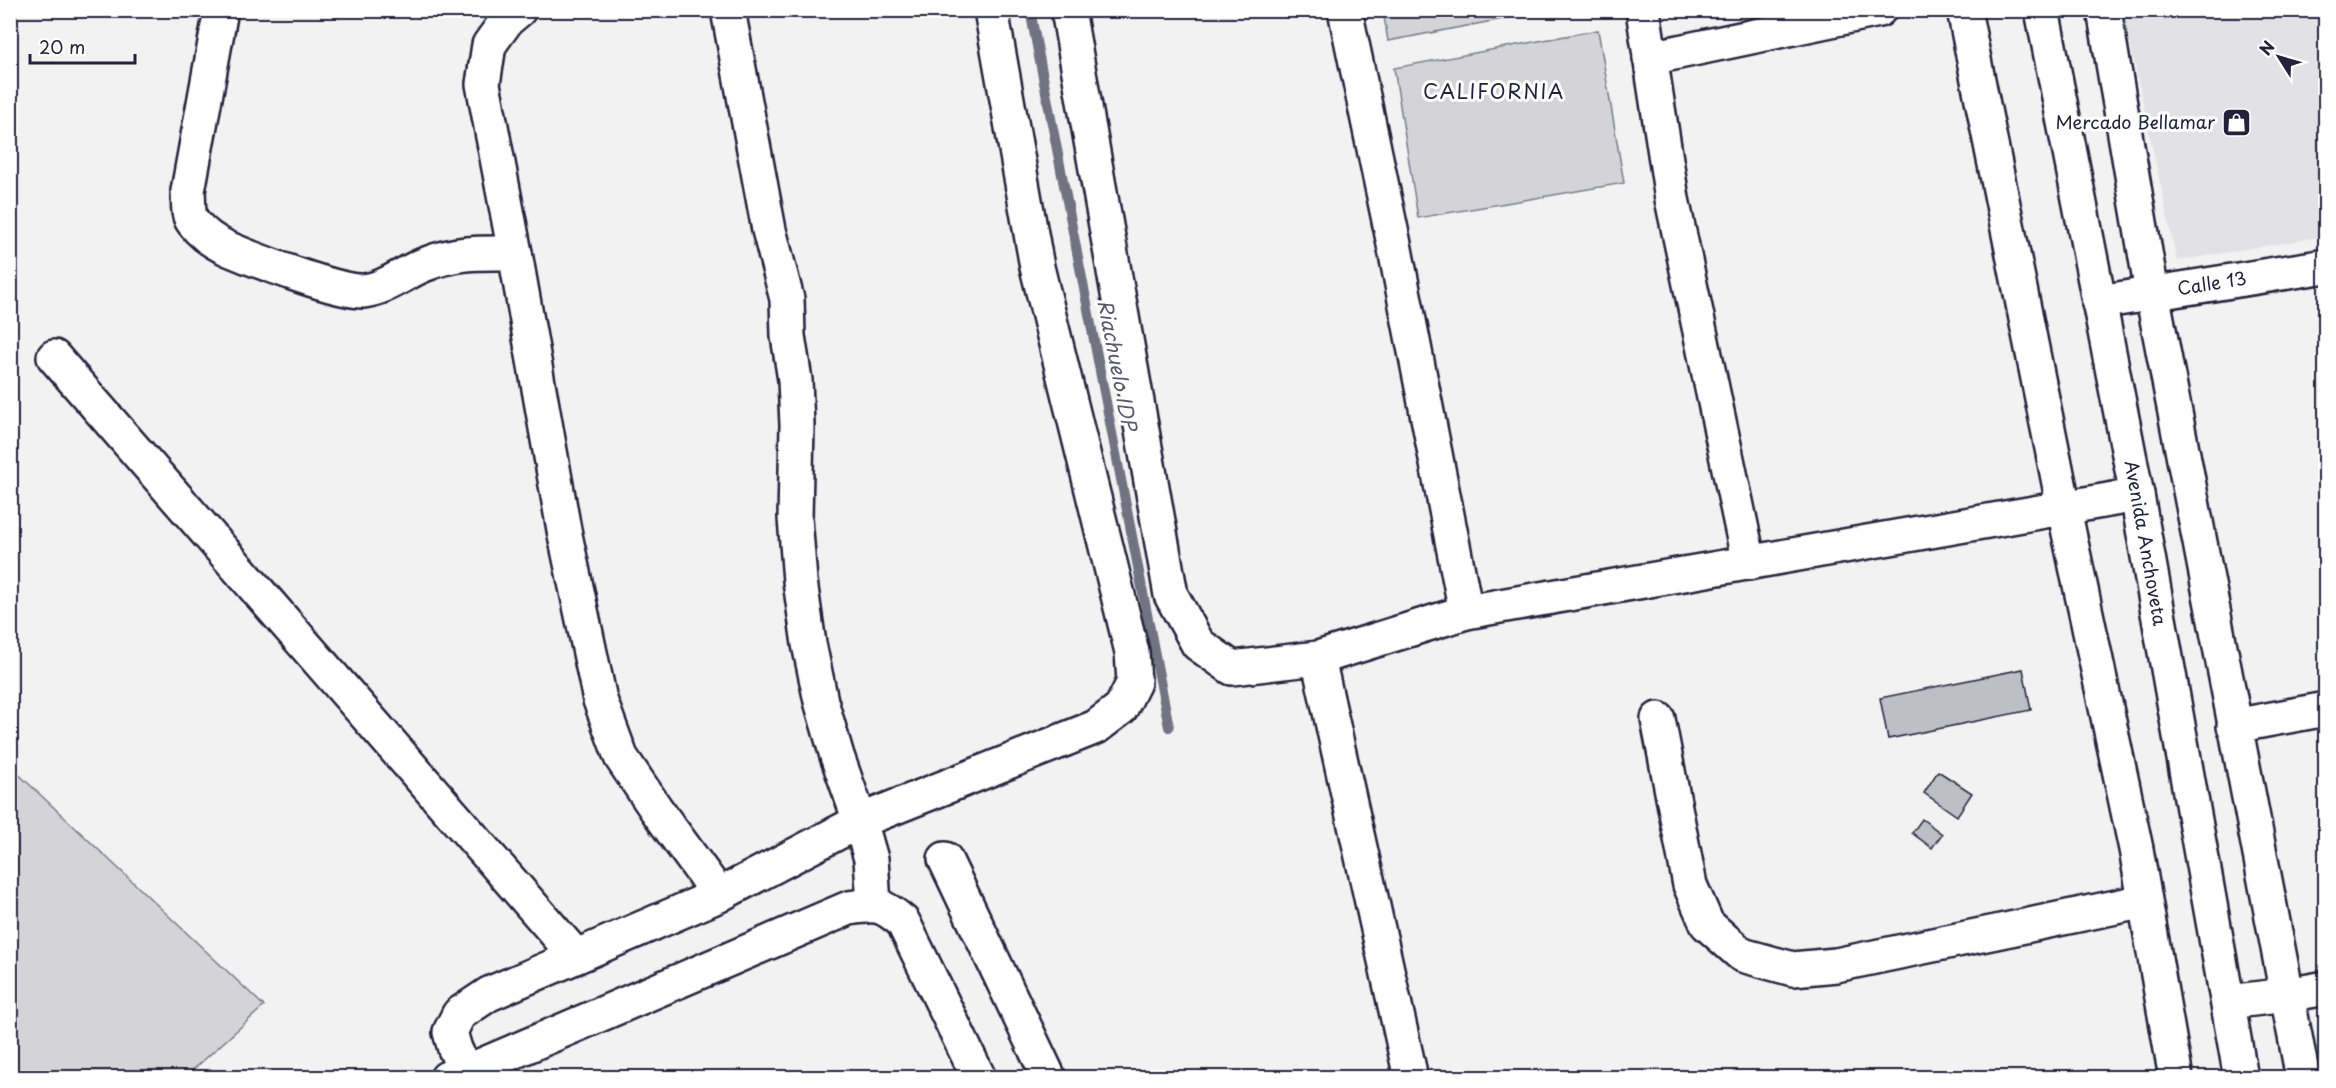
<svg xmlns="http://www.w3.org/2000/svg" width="2336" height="1088" font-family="'Playpen Sans',sans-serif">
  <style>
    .built { fill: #e2e2e6 }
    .green { fill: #d3d3d8; stroke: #7a7a8a; stroke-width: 1.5 }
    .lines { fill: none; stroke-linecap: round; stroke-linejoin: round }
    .stream { stroke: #727282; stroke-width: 10 }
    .building { fill: #bebec6; stroke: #22223b; stroke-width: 1.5 }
    .minor-casing { stroke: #22223b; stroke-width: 38 }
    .major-casing { stroke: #22223b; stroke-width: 38 }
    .minor { stroke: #fff; stroke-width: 33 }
    .major { stroke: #fff; stroke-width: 33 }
    .labels { text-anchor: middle; stroke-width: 6; stroke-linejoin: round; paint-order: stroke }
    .poi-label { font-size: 18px; fill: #22223b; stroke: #fff; text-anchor: end }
    .street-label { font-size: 18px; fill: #22223b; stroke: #fff }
    .neighbourhood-label { font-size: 20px; letter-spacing: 1.5px; fill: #22223b; stroke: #fff }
    .water-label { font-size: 20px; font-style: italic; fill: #58586b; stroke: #fff }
  </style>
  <rect width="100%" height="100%" fill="#f2f2f3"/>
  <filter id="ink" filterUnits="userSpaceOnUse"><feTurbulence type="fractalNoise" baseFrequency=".0167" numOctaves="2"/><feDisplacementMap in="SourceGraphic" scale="12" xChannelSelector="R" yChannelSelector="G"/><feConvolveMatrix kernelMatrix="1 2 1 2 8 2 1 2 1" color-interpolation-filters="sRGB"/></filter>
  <g filter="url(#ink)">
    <path class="built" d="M2123 11H2325V236L2177 261Z"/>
    <g class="green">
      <path d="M1383 10H1545V11L1388 41Z"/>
      <path d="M1598 30 1624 183 1418 218 1394 68Z"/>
      <path d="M11 767 264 1006 185 1077H11Z"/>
    </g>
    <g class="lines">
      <path class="stream" d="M1030 10 1169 727"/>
    </g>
    <g class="building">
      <path d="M2023 669 2031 710 1888 739 1880 698Z"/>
      <path d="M1938 771 1972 793 1957 816 1924 793Z"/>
      <path d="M1922 819 1942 834 1932 848 1912 833Z"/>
    </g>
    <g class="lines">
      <defs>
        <g id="minor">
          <path d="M221 10 188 191C189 200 187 215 193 222 202 234 215 243 229 249 255 260 338 292 363 291 386 289 406 271 426 264 459 251 481 253 515 253"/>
          <path d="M519 10 507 20 489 45 483 84 515 253 564 530 600 700 621 757 656 809 719 895"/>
          <path d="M728 10 769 230 787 299 788 336 795 380 797 425 795 518 800 581 809 644 821 701 837 756 860 821 871 859 874 904"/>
          <path d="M1068 10 1171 595 1198 644 1232 668 1318 658 1466 612 2137 495"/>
          <path d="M1345 10 1395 249 1466 612"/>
          <path d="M1643 10 1672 199 1749 563"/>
          <path d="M1964 10 2069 533 2136 849 2176 1078"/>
          <path d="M1650 58 1879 10"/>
          <path d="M2099 302 2326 266"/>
          <path d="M54 357 575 955"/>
          <path d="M1318 658 1411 1078"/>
          <path d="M1658 719 1690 885 1707 924 1742 955 1793 969 1836 965 2145 901"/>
          <path d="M2234 726 2326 709"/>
          <path d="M945 859 1049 1078"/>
          <path d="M2228 1002 2287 995 2326 988"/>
          <path d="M466 1072 455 1049 450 1032 459 1014 489 994 719 895 860 821 1096 727 1121 708 1134 682 1132 652 1037 267 991 10"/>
        </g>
        <g id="major">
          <path d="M2042 10 2137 495 2241 1078"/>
          <path d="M2104 10 2152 293 2303 1078"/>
          <path d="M447 1078 466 1072 849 908C876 904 881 903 903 922L979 1078"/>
        </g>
      </defs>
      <use href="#minor" class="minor-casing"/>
      <use href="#major" class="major-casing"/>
      <use href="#minor" class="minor"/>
      <use href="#major" class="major"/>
    </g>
  </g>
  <defs>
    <symbol id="shop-square" viewBox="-11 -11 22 22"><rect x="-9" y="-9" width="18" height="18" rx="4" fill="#22223b" stroke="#fff"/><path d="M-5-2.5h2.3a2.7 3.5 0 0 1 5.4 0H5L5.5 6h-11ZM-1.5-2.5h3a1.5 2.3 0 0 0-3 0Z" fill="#fff"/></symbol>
  </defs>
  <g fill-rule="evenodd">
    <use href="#shop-square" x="2220" y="106" width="33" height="33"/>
  </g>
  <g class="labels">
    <g class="poi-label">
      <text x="2215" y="129">Mercado Bellamar</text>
    </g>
    <g class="street-label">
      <text transform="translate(2212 284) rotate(-9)" y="6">Calle 13</text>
      <text transform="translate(2145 543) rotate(80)" y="6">Avenida Anchoveta</text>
    </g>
    <g class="neighbourhood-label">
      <text x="1494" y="99">CALIFORNIA</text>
    </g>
    <g class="water-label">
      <text transform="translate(1117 365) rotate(79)" y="7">Riachuelo IDP</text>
    </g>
  </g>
  <rect width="2336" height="1088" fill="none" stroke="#fff" stroke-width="36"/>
  <rect x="18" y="18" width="2300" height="1052" fill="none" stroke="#22223b" stroke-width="2" filter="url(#ink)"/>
  <g transform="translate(2279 57) rotate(307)" stroke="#ffffff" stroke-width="4.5" paint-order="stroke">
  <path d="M0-4.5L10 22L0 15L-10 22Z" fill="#22223b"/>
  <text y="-9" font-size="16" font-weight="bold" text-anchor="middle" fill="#22223b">N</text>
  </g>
  <path d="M30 54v9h105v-9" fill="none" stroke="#22223b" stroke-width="3"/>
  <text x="39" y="54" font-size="18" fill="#22223b" stroke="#ffffff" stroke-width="4.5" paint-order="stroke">20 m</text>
</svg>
